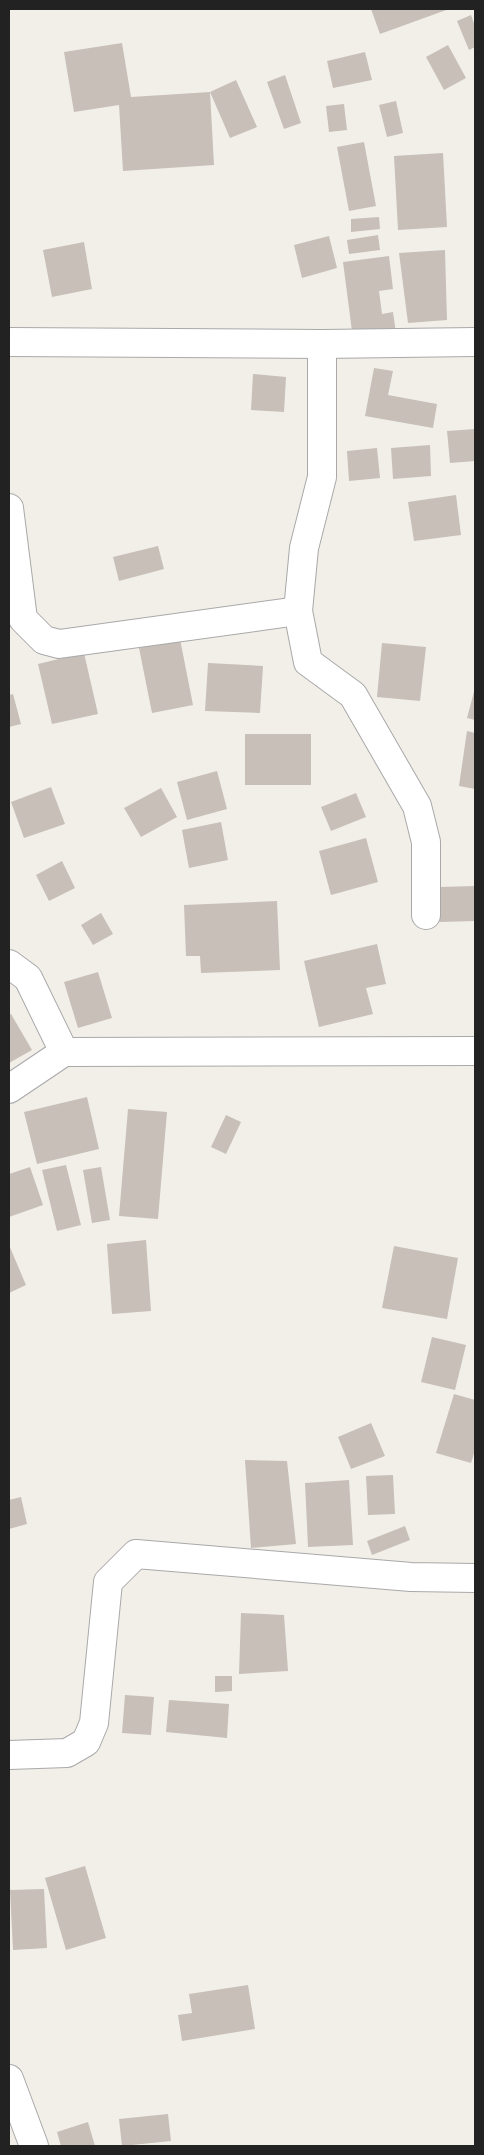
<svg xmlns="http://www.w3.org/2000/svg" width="484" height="2155" font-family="Cabin,sans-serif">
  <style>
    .building { fill: #c7bfb8 }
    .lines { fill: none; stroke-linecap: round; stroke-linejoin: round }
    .street-casing { stroke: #a9a9a9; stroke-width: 30 }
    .street { stroke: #fff; stroke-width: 28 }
  </style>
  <rect width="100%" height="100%" fill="#f2efe9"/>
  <g class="building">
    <path d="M371 9H449L380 34Z"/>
    <path d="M471 15 475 26V47L469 50 457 21Z"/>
    <path d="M122 43 131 97 210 92 214 165 123 171 119 105 74 112 64 52Z"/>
    <path d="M448 45 466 78 444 90 426 57Z"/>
    <path d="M365 52 372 80 333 88 327 61Z"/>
    <path d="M285 75 301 123 284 129 267 82Z"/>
    <path d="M236 80 257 127 230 138 210 92Z"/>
    <path d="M396 101 403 133 387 137 379 105Z"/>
    <path d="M344 104 347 130 329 132 326 106Z"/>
    <path d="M364 142 376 206 349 211 337 147Z"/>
    <path d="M443 153 447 227 398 230 394 156Z"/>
    <path d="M379 217 380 229 351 232V219Z"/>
    <path d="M378 235 380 250 349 254 347 240Z"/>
    <path d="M329 236 337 268 302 278 294 245Z"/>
    <path d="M84 242 92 289 52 297 43 250Z"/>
    <path d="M445 250 447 320 408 323 399 253Z"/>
    <path d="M389 256 393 289 379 291 382 314 393 312 396 333 353 339 343 262Z"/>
    <path d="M374 368 393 371 388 395 437 404 433 428 365 416Z"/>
    <path d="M253 374 286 377 284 412 251 410Z"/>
    <path d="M475 429V461L450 463 447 431Z"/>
    <path d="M430 445 431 476 393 479 391 448Z"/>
    <path d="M377 448 380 478 349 481 347 451Z"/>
    <path d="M456 495 461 535 414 541 408 502Z"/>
    <path d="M158 546 164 569 119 581 113 557Z"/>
    <path d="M180 639 193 705 152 713 139 648Z"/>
    <path d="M382 643 426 647 420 701 377 697Z"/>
    <path d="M84 653 98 714 52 724 38 664Z"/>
    <path d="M208 663 263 666 260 713 205 711Z"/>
    <path d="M475 688V720L467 718Z"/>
    <path d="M13 694 21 724 9 727V695Z"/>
    <path d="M467 731 475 733V789L459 786Z"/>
    <rect x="245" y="734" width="66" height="51"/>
    <path d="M217 771 227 809 187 820 177 782Z"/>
    <path d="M51 787 65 824 24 838 11 802Z"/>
    <path d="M161 788 177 817 141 837 124 808Z"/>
    <path d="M356 793 366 817 331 831 321 807Z"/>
    <path d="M221 822 228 860 189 868 182 830Z"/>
    <path d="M366 838 378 882 331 895 319 851Z"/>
    <path d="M62 861 75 888 49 901 36 875Z"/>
    <path d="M475 886V921L440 922 439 887Z"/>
    <path d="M277 901 280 970 201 973 200 956H186L184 905Z"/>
    <path d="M101 913 113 934 93 945 81 925Z"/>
    <path d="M377 944 386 984 366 988 373 1014 319 1027 304 961Z"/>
    <path d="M98 972 112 1018 78 1028 64 982Z"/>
    <path d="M11 1014 32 1050 9 1063V1015Z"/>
    <path d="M87 1097 99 1149 37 1164 24 1112Z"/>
    <path d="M128 1109 167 1112 158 1219 119 1216Z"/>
    <path d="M226 1115 241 1122 226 1154 211 1147Z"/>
    <path d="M66 1165 81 1225 57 1231 42 1170Z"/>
    <path d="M30 1167 43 1205 9 1217V1174Z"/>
    <path d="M101 1167 110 1220 92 1223 83 1170Z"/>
    <path d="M146 1240 151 1311 112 1314 107 1244Z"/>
    <path d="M9 1245 26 1285 9 1293Z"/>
    <path d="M394 1246 458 1258 447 1319 382 1308Z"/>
    <path d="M432 1337 466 1345 455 1390 421 1382Z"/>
    <path d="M454 1394 475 1400V1450L471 1463 436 1453Z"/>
    <path d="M371 1423 385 1456 351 1469 338 1437Z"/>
    <path d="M245 1460 287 1461 296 1544 251 1548Z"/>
    <path d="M393 1475 395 1514 368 1515 366 1476Z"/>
    <path d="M349 1480 353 1545 308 1547 305 1483Z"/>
    <path d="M21 1497 27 1524 9 1529V1500Z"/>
    <path d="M405 1526 410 1540 372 1555 367 1541Z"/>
    <path d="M241 1613 284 1615 288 1671 239 1674Z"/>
    <path d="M215 1676H232V1691L215 1692Z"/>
    <path d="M125 1695 154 1697 151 1735 122 1733Z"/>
    <path d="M169 1700 229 1704 227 1738 166 1732Z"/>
    <path d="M85 1866 106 1938 66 1950 45 1878Z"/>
    <path d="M44 1889 47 1948 13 1950 10 1890Z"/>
    <path d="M248 1985 255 2029 182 2041 178 2015 192 2013 189 1994Z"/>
    <path d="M168 2114 171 2141 122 2146 119 2119Z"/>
    <path d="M88 2122 95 2146H61L57 2132Z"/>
  </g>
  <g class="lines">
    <defs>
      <g id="street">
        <path d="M9 342 322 344 475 342"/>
        <path d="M322 344V477L304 548 298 611 308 662 353 695 417 806 426 842V915"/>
        <path d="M9 508 23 619 44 640 59 644 298 611"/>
        <path d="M9 964 28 978 64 1052"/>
        <path d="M9 1089 64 1052 475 1051"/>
        <path d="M9 1755 67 1753 86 1742 94 1723 108 1582 136 1554 411 1577 475 1578"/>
        <path d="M9 2079 34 2146"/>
      </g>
    </defs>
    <use href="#street" class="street-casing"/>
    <use href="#street" class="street"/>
  </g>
  <rect width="484" height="2155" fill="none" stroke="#222222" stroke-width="20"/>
</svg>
